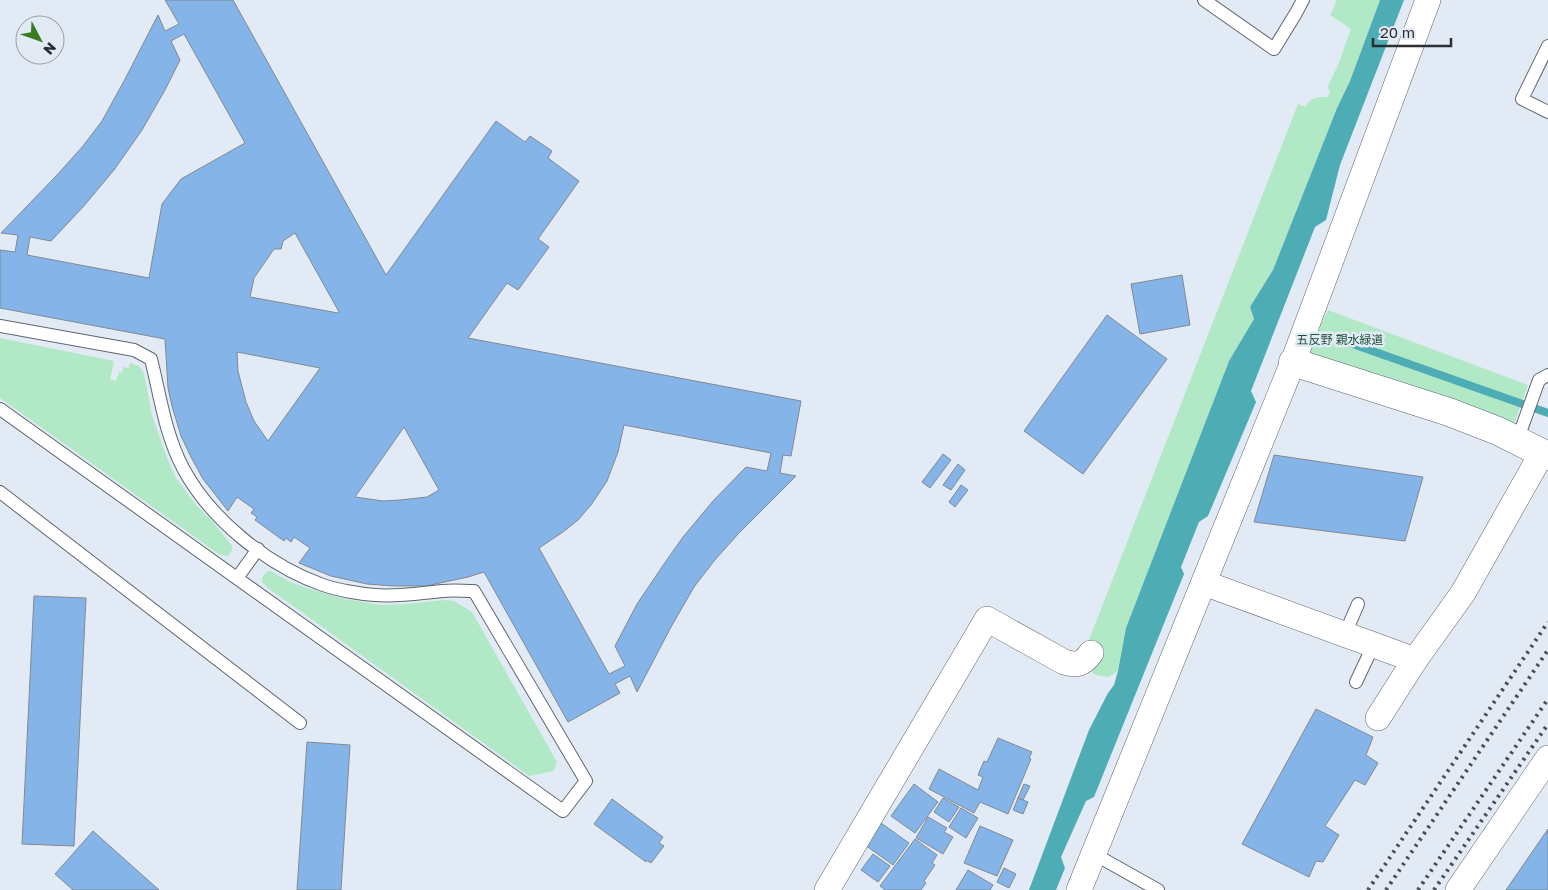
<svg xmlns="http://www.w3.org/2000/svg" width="1548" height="890" font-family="'Golos Text','Noto Sans JP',sans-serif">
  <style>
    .green { fill: #b1e9c6 }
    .water { fill: #4eacb5 }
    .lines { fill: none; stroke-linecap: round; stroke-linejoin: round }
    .stream { stroke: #4eacb5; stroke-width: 8 }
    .building { fill: #85b5e8; stroke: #818992; fill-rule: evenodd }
    .lane-casing { stroke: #5e666e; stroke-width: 14 }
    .street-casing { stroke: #5e666e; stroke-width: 26 }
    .secondary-casing { stroke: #5e666e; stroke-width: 29 }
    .lane { stroke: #fff; stroke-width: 12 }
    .street { stroke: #fff; stroke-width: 25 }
    .secondary { stroke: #fff; stroke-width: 28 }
    .rail { stroke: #4a4e53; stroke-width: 4; stroke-dasharray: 2.5 5; stroke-linecap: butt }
    .labels { text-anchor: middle; stroke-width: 5; stroke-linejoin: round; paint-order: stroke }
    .park-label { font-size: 12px; fill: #1d5035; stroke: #e2ebf5 }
  </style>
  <rect width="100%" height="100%" fill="#e2ebf5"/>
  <g class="green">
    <path d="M1336 0H1380L1350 81 1337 108 1273 270 1250 307 1254 319 1229 361 1126 628 1118 671 1109 677 1095 675 1087 666 1085 650 1298 104 1306 107C1310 97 1317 97 1327 97L1330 93 1328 86 1338 65 1351 29 1330 15 1335 5Z"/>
    <path d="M1328 310 1528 385 1513 427 1306 355Z"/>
    <path d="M0 338 114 361 110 379 116 381 119 372 122 373 123 367 129 368 130 363 139 366 144 373 152 415 167 458 176 478 196 505 213 522 232 546V551L228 556 220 555 0 398Z"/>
    <path d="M268 571H271L290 582 313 590 345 599 381 605 405 604 444 600 454 601 472 612 557 762 554 771 529 776 268 588 262 582C261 577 264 575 268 571Z"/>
  </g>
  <path class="water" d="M1380 0H1404L1340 165 1326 220 1315 227 1251 391 1256 402 1208 516 1199 522 1181 567 1184 574 1094 797 1086 801 1061 857 1065 868 1056 890H1029L1089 730 1108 693 1114 685 1118 671 1126 628 1229 361 1254 319 1250 307 1273 270 1337 108 1350 81Z"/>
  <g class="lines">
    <path class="stream" d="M1347 342 1548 413"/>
  </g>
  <g class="building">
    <path d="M165 0H233L386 275 496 121 525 142 530 136 552 151 548 158 579 181 538 239 549 247 518 290 507 283 468 338 801 401 791 456 783 455 780 473 796 476 739 533 714 561 694 587 671 627 637 692 630 676 615 684 620 693 568 722 484 572 468 577 426 586H393L367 584 331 576 299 563 310 548 294 537 291 542 286 538 284 541 255 520 257 517 251 513 254 509 237 497 228 511 203 479 191 457 181 436 172 406 168 388 165 339 0 308V250L15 252 18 235 1 233 57 175 83 146 102 121 124 81 158 15 165 31 179 24ZM184 34 245 143 181 179 162 204 149 278 27 255 30 237 51 241 83 207 114 170 142 130 165 90 180 60 171 41ZM295 233 339 312 338 313 250 297 254 278 274 249H281L283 241ZM237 352 320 368 268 441 254 421 246 402 238 371ZM624 425 771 453 767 471 746 467 713 501 683 537 664 564 637 604 615 646 625 666 609 674 539 548 563 532 578 520 591 505 607 481 618 452ZM404 427 439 490 427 497 400 500 383 501 355 497Z"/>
    <path d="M1182 275 1190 325 1140 334 1131 284Z"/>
    <path d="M1107 315 1167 359 1083 474 1024 431Z"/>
    <path d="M943 454 951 460 930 488 922 482Z"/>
    <path d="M1274 455 1423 477 1405 541 1254 522Z"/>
    <path d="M958 464 965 470 951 490 943 485Z"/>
    <path d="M961 485 968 490 955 507 949 502Z"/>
    <path d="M34 596 86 598 74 846 22 844Z"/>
    <path d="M1316 709 1373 737 1366 755 1378 763 1365 785 1355 780 1325 826 1339 835 1323 862 1316 861 1309 877 1242 844Z"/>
    <path d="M998 738 1032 752 1029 758 1031 759 1008 814 980 802 974 813 929 789 939 769 978 790 983 777 978 775 984 761 987 762Z"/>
    <path d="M307 742 350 745 341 890H297Z"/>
    <path d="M914 784 938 802 915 833 891 816Z"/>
    <path d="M1024 784 1030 786 1023 800 1018 798Z"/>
    <path d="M943 798 959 807 949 822 934 812Z"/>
    <path d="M1018 798 1028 802 1023 814 1013 810Z"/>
    <path d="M612 799 663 837 659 843 664 846 651 863 646 860V862L594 824Z"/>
    <path d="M961 808 978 818 966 838 949 827Z"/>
    <path d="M928 817 947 828 944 832 953 837 943 854 916 838Z"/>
    <path d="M881 823 909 843 893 865 865 845Z"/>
    <path d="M980 826 1013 840 997 876 964 863Z"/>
    <path d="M1548 829V890H1506Z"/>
    <path d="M93 831 159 890H73L55 874Z"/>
    <path d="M915 839 937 855 932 863 935 865 924 881 926 883 921 890H885L880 886Z"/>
    <path d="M873 854 890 866 878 882 861 870Z"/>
    <path d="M1004 868 1016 874 1009 888 997 882Z"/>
    <path d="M968 870 993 885 990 890H956Z"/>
  </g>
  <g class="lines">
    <defs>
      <g id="lane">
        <path d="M1204 0 1274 49 1296 13 1303 0"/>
        <path d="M1548 46 1522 99 1548 112"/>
        <path d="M0 326 134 350 151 359C160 395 165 434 183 468 210 519 268 566 323 585 337 590 360 594 375 595 398 597 420 593 443 591 453 590 463 591 474 591L586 781 563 811 0 409"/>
        <path d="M1517 441 1539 380 1548 375"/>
        <path d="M0 492 300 723"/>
        <path d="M237 578 258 549"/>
        <path d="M1345 634 1358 604"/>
        <path d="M1356 682 1374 644"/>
        <path d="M1094 854 1158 890"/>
      </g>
      <g id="street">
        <path d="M1204 583 1415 660"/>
        <path d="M1378 718 1415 660 1463 593 1542 453"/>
        <path d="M827 890 987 619 1064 662C1077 666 1083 664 1091 653"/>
        <path d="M1079 890 1293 362 1428 0"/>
        <path d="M1458 890 1548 758"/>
      </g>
      <path id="secondary" d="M1293 362 1449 412 1498 431 1548 456"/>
    </defs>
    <use href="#lane" class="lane-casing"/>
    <use href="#street" class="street-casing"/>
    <use href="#secondary" class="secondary-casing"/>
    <use href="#lane" class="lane"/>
    <use href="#street" class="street"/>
    <use href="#secondary" class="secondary"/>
    <g class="rail">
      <path d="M1368 890 1548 622"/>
      <path d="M1386 890 1548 650"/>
      <path d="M1418 890 1548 699"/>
      <path d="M1434 890 1548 724"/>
    </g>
  </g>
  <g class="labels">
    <g class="park-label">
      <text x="1340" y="344">五反野 親水緑道</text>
    </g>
  </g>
  <g transform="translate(40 40) rotate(131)"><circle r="24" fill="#e2ebf5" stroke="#999fa7"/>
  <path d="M0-4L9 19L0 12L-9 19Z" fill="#397c1e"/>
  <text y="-8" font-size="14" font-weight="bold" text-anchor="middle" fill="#2b2e32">N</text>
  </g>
  <path d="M1373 38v8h78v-8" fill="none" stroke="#2b2e32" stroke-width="2.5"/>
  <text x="1380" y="38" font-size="15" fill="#2b2e32" stroke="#e2ebf5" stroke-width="4" paint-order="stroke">20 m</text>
</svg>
